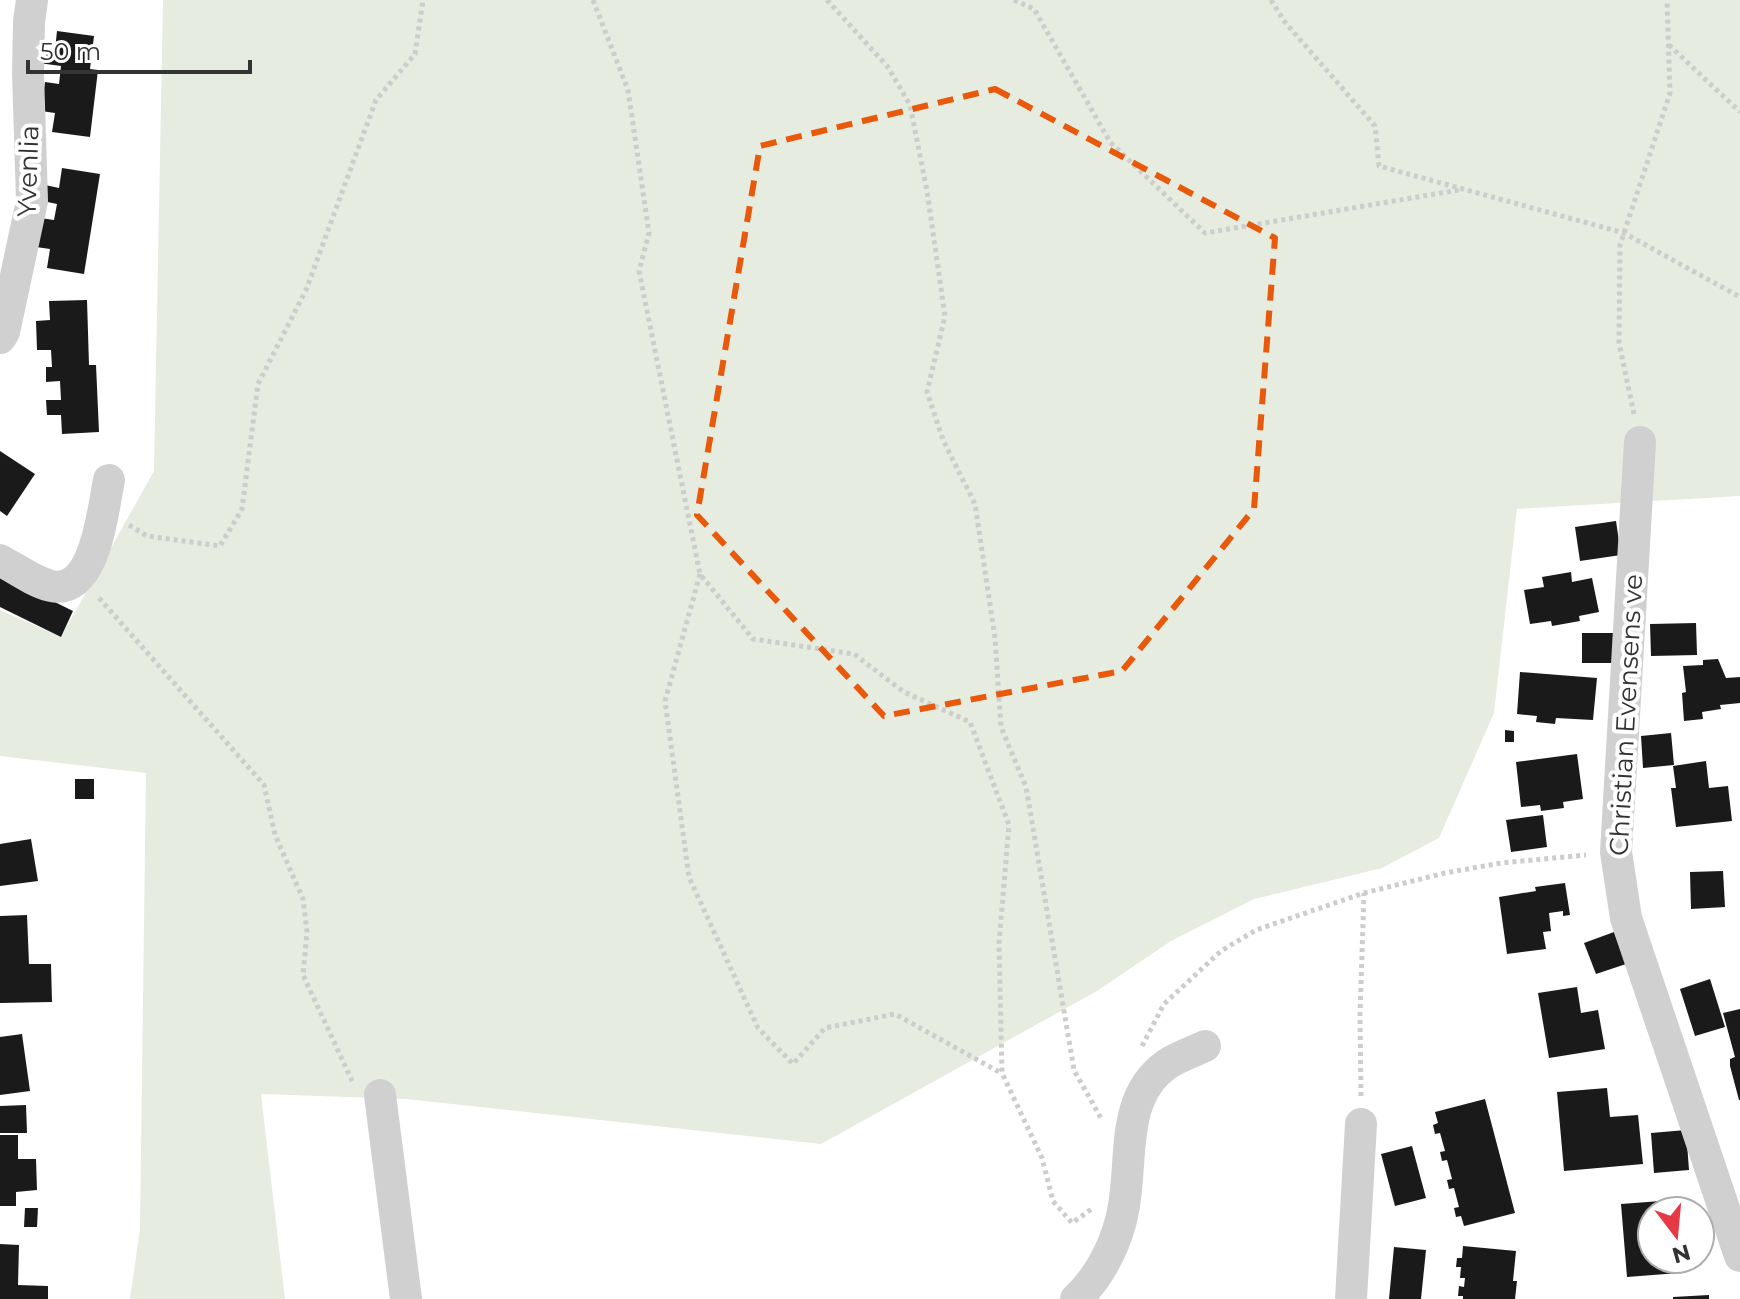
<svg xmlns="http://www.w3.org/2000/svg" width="1740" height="1299" font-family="Montserrat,sans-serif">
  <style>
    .green { fill: #e6ecdf }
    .building { fill: #1a1a1a }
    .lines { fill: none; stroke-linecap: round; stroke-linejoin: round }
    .path { stroke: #cdcdcd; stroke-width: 5; stroke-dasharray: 4 4; stroke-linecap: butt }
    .minor { stroke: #d0d0d0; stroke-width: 32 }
    .marked { fill: none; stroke: #e8590c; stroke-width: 6; stroke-dasharray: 16 10; stroke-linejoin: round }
    .labels { text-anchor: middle; stroke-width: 8; stroke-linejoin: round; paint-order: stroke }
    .street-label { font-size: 26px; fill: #333; stroke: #fff }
  </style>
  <rect width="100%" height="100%" fill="#fff"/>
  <path class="green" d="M163 0H1740V496L1517 509 1494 713 1439 838 1382 868 1254 899 1171 941 1097 991 821 1144 406 1099 261 1094 285 1299H130L140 1229 146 773 0 756V610L61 637 154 471Z"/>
  <g class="building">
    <path d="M57 31 94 36 90 69 98 70 90 137 52 132 55 113 41 111 45 82 59 84 61 66 39 63 41 48 55 50Z"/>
    <path d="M62 168 100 174 84 274 47 268 50 249 36 247 40 218 54 220 57 204 43 201 45 185 59 188Z"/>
    <path d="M87 300 89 365H96L99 432 62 434 61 415H47L46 400H61L60 381 46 382V367H52L51 350H37L36 321 50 320 49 301Z"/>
    <path d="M0 451 35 474 7 516 0 511Z"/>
    <path d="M1616 521 1621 555 1580 561 1575 527Z"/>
    <path d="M1571 572 1572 582 1592 578 1599 612 1579 616 1580 621 1552 626 1551 621 1530 624 1524 590 1544 587 1542 577Z"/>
    <path d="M0 575 73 611 61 637 0 607Z"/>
    <path d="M1696 623 1697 655 1651 656 1650 624Z"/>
    <rect x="1582" y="633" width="32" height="30"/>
    <path d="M1718 659 1726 678 1740 677V703L1720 705 1721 709 1702 712 1703 719 1684 721 1682 693 1686 692 1683 666 1703 665V660Z"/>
    <path d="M1520 672 1597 678 1593 720 1556 718 1555 724 1536 722 1537 716 1517 714Z"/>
    <path d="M1505 730 1514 731V742H1505Z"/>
    <path d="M1671 733 1674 765 1643 768 1641 736Z"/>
    <path d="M1577 754 1583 799 1563 802 1564 808 1541 811 1540 805 1521 807 1516 762Z"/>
    <path d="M1706 761 1709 788 1728 786 1732 821 1676 827 1671 788H1676L1673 766Z"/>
    <rect x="75" y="779" width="19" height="20"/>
    <path d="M1543 815 1547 847 1511 852 1506 820Z"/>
    <path d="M31 839 38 881 0 886V844Z"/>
    <path d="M1723 871 1725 907 1691 909 1690 872Z"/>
    <path d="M1565 883 1570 915 1563 916V911L1549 913 1551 931 1543 932 1546 949 1507 954 1499 897 1536 891 1535 887Z"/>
    <path d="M27 915 29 964H51L52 1002 0 1003V916Z"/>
    <path d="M1614 932 1626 964 1596 974 1584 943Z"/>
    <path d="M1710 979 1725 1027 1695 1036 1680 989Z"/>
    <path d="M1577 987 1581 1013 1598 1010 1605 1049 1549 1058 1538 993Z"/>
    <path d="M1740 1009V1100H1739L1730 1066V1059L1735 1057 1723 1013Z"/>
    <path d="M22 1034 30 1091 0 1095V1037Z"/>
    <path d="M1607 1088 1610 1117 1638 1115 1643 1164 1564 1171 1557 1092Z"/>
    <path d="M1485 1099 1515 1213 1464 1226 1461 1216 1456 1217 1454 1208 1459 1207 1454 1188 1449 1189 1447 1180 1452 1179 1447 1160 1442 1161 1440 1152 1445 1151 1440 1133 1435 1134 1433 1125 1438 1123 1435 1112Z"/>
    <path d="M26 1105 27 1133H0V1106Z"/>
    <path d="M1686 1130 1689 1170 1654 1173 1651 1133Z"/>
    <path d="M0 1135H18V1159H36L37 1190 16 1192V1206H0Z"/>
    <path d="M1412 1146 1426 1198 1395 1206 1381 1154Z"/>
    <path d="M1674 1200 1675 1211H1652V1259H1678L1679 1273 1627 1277 1621 1204Z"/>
    <path d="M25 1208H38L37 1227H24Z"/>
    <path d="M0 1244 19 1245 18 1285 48 1286V1299H0Z"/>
    <path d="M1463 1246 1516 1251 1513 1281H1517L1515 1299H1463V1296H1458L1459 1286 1464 1287 1465 1278H1460L1461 1267H1456L1457 1258H1462Z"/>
    <path d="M1394 1247 1426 1250 1421 1299H1389Z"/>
    <path d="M1709 1295V1299H1673V1297Z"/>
  </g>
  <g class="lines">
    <g class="path">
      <path d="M593 0 628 90 649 233 639 271 700 574 753 639 854 654 904 692 970 722 1009 825 999 943 1002 1073 1042 1158 1053 1201 1072 1223 1093 1208"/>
      <path d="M827 0 888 67 910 105 927 191 945 316 927 392 943 440 975 504 995 638 1001 727 1026 787 1074 1070 1102 1120"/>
      <path d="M1014 0 1034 9 1110 142 1205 233 1459 190"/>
      <path d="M1271 0 1284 21 1375 126 1379 166 1624 233 1740 297"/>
      <path d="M1669 45 1740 112"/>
      <path d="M1634 414 1619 343 1620 245 1670 93 1667 0"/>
      <path d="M129 525 147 536 220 546 242 509 258 384 306 290 376 100 415 54 423 0"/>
      <path d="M700 574 665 701 689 877 758 1028 793 1064 825 1028 895 1014 1001 1073"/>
      <path d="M99 598 264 785 275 835 303 899 307 932 303 975 353 1083"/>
      <path d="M1142 1046 1164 1004 1221 951 1256 930 1364 893 1445 873 1501 863 1586 855"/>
      <path d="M1361 1096 1360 1015 1364 893"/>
    </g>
    <g class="minor">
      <path d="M0 338 4 332 32 201 28 73 29 22 32 0"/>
      <path d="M1640 442 1616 852 1626 918 1740 1256"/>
      <path d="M0 560C15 568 34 582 51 586 96 596 103 508 109 480"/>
      <path d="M380 1095 406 1299"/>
      <path d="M1076 1299C1098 1279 1114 1248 1121 1220 1135 1169 1117 1100 1166 1065 1177 1057 1193 1052 1205 1046"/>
      <path d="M1351 1299 1361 1124"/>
    </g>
  </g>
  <path class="marked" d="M995 89 1275 238 1254 509 1122 671 884 716 697 515 760 146Z"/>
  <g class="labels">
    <g class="street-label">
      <text transform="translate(28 171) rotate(-88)" y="9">Yvenlia</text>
      <text transform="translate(1626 715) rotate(-87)" y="9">Christian Evensens ve</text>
    </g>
  </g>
  <g transform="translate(1676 1235) rotate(164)"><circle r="38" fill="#ffffff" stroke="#adadad" stroke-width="2"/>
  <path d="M0-6L14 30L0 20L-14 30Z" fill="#e63946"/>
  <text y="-12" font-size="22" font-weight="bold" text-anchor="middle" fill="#333333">N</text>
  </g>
  <path d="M28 60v12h222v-12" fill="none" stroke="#333333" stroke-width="4"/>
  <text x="40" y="60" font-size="24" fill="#333333" stroke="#ffffff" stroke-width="6" paint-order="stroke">50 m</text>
</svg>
